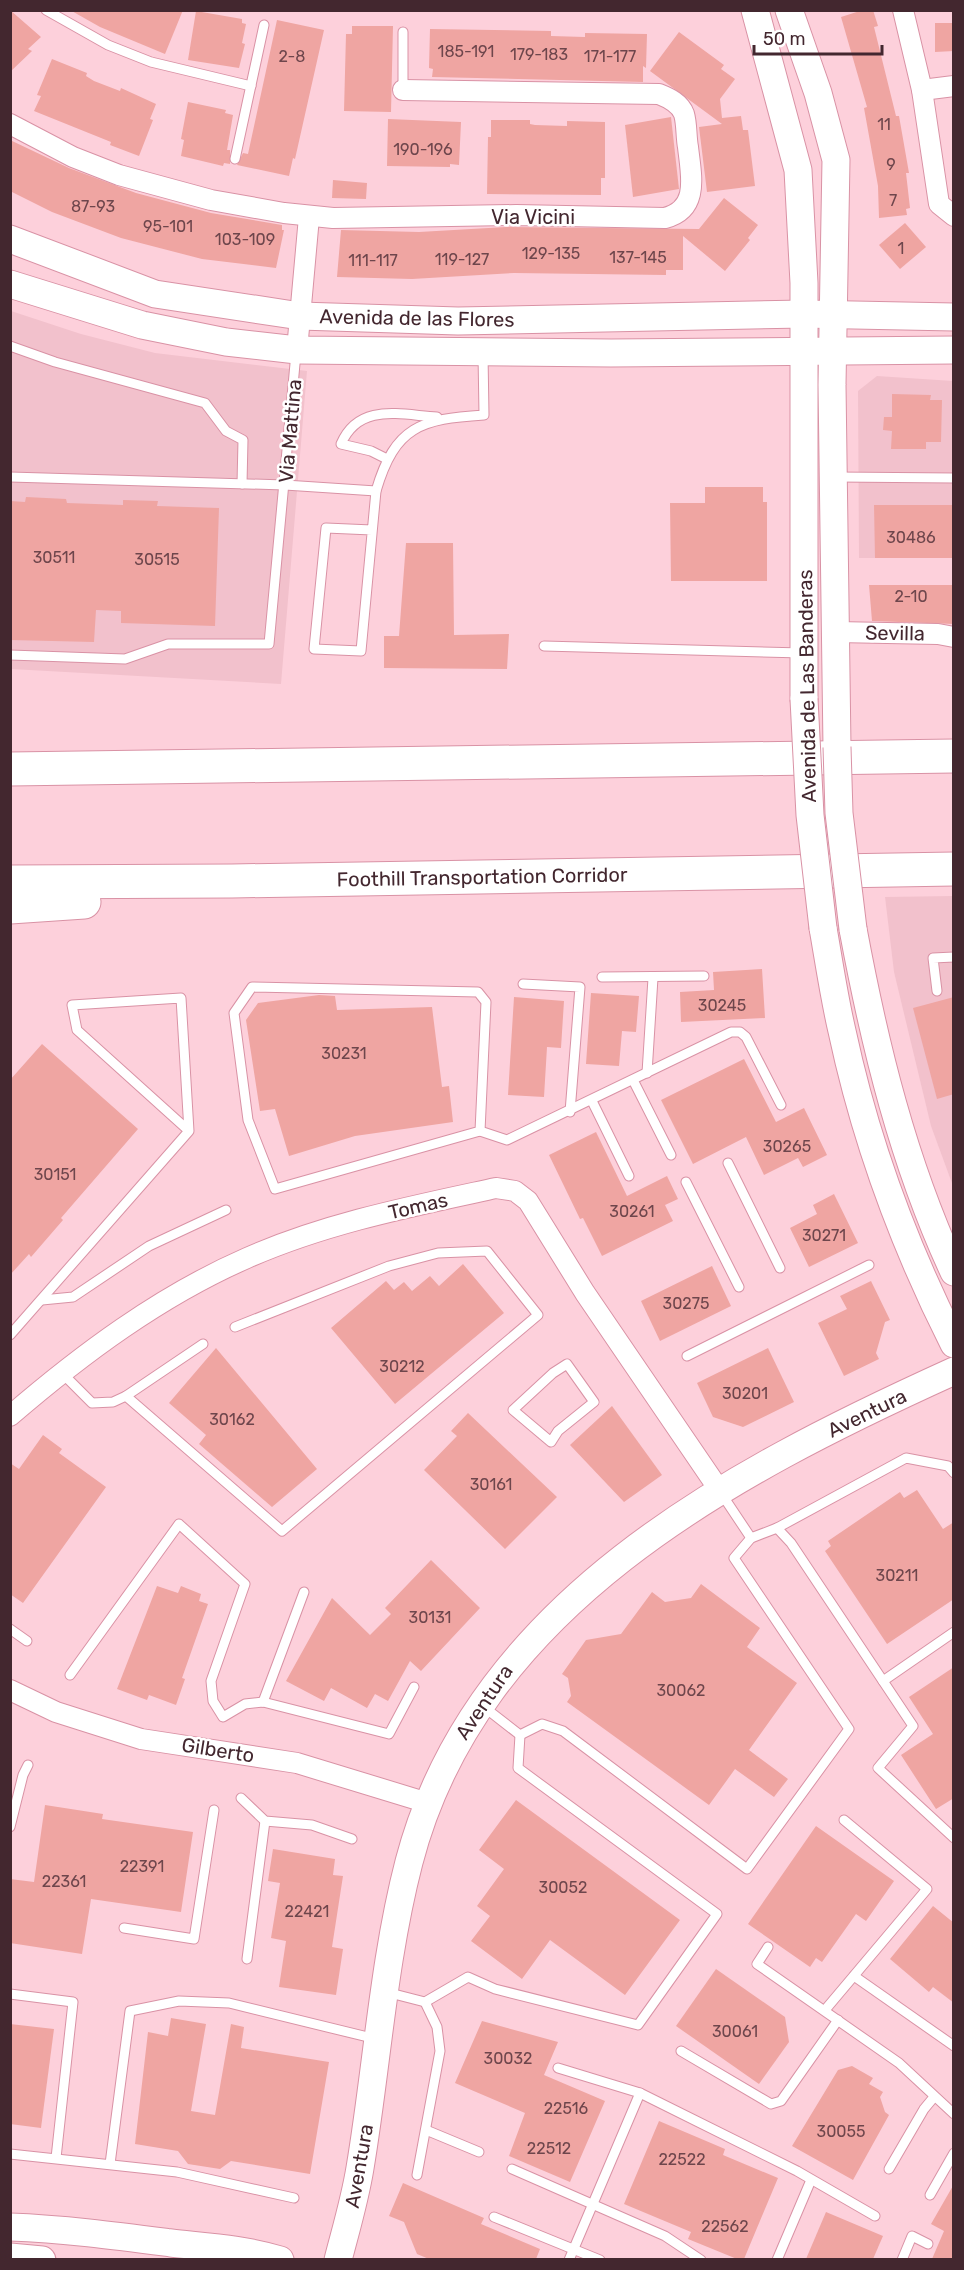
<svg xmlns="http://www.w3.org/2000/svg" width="964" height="2270" font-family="Rubik,sans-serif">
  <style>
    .built { fill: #f2c1cc }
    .building { fill: #efa5a2 }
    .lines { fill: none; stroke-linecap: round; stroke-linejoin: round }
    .lane-casing { stroke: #d992a5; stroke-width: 11 }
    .street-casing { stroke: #d992a5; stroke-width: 22 }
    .secondary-casing { stroke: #d992a5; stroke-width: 29 }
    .highway-casing { stroke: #d992a5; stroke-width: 35 }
    .lane { stroke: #fff; stroke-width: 9 }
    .street { stroke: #fff; stroke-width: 20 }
    .secondary { stroke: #fff; stroke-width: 27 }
    .highway { stroke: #fff; stroke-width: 33 }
    .secondary-bridge-casing { stroke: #d992a5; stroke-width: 29; stroke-linecap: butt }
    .secondary-bridge { stroke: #fff; stroke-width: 27 }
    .labels { text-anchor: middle; stroke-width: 5; stroke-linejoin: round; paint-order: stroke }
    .number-label { font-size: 16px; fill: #6e464c }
    .street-label { font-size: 20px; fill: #43272f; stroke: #fff }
  </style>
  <rect width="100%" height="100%" fill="#fdd0db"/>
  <g class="built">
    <path d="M11 311 81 334 155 353 307 371 281 684 11 669Z"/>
    <path d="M877 376 953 381V558H859L858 391Z"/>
    <path d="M953 896V1186L931 1126 894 972 885 897Z"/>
  </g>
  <g class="building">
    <path d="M10 10 41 37 28 49 32 51 10 72Z"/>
    <path d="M70 10H183L165 54 100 27Z"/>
    <path d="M863 10H873L878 26 874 27 896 116H899L909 173H906L910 208 906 209 907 215 879 218 878 186 864 108 867 107 841 17Z"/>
    <path d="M196 11 242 19V23L246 24 242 43 245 44 239 68 188 60Z"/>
    <path d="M277 20 324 30 295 159 293 158 289 176 237 165 243 153 248 154Z"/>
    <path d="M935 23H954V51L935 52Z"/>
    <path d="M352 26H393L391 112 344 111 346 34H352Z"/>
    <path d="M430 29 551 31V36L585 37V33L647 34 646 68 643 66V82L432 77 433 69 429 68Z"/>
    <path d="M679 32 724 65 721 69 735 79 720 99 722 118 741 116 743 130H748L755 186 707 192 699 127 722 124 650 71Z"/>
    <path d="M52 59 87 73 86 76 94 81 120 91 121 88 156 104 150 119 153 120 139 156 110 145 111 142 34 111 41 96 37 95Z"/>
    <path d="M188 102 226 110 225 113 233 115 227 150H230V164L224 163 223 166 181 156 184 140 181 139Z"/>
    <path d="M671 117 679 189 633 197 625 125Z"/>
    <path d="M388 119 461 122 459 165 450 164V167L387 166Z"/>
    <path d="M491 120H530V124L535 125 567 126V121L605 122V178H601V195L487 194 488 137H491Z"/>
    <path d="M10 140 69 168 136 193 211 213 282 225V230H284L276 268 202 259 121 238 52 212 10 191Z"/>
    <path d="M333 180 367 183 366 199 332 198Z"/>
    <path d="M724 198 758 225 748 238 750 240 725 271 683 236V270H666V275L514 273 412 279 337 277 341 230 419 232 506 227 699 229Z"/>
    <path d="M905 223 926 247 900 269 879 245Z"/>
    <path d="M892 394 931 395 930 400H942L941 442H926V449H891L892 431 883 430 884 417H892Z"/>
    <path d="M705 487H763V502H767V581H671L670 503H705Z"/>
    <path d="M26 497 66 499 67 503 123 505V500L158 501 157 506 219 508 215 626 121 623V611L96 610 94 642 10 640V501L25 502Z"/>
    <path d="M874 505H954V558H875Z"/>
    <path d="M406 543H453L454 635 509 634 507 669 384 668V636H399Z"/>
    <path d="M869 585H954V624L872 621Z"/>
    <path d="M762 969 765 1018 681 1022 680 992 714 990 713 972Z"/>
    <path d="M591 993 639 996 636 1032 622 1031 619 1066 586 1064Z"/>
    <path d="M319 995 335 996 337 1010 432 1007 442 1087 449 1086 453 1122 355 1136 289 1156 275 1109 260 1111 246 1020 258 1003Z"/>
    <path d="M514 997 564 1001 561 1048 547 1047 544 1097 508 1095Z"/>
    <path d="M954 997V1094L937 1099 913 1008Z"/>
    <path d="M42 1044 138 1129 61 1218 63 1220 31 1257 29 1254 10 1275V1080Z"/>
    <path d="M744 1059 776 1122 804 1108 827 1155 803 1167 798 1158 764 1175 746 1137 693 1164 661 1100Z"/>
    <path d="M596 1132 627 1196 667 1176 678 1199 665 1205 673 1221 602 1256 583 1218 580 1219 549 1155Z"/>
    <path d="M834 1194 858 1243 809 1267 790 1228 817 1214 813 1205Z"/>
    <path d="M463 1264 504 1313 395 1404 331 1328 386 1281 394 1290 404 1282 412 1291 430 1276 439 1286Z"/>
    <path d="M712 1266 731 1306 660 1341 641 1301Z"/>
    <path d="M871 1281 890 1320 885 1322 876 1353 879 1359 844 1376 818 1323 847 1309 840 1296Z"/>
    <path d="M216 1348 317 1469 272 1507 199 1444 206 1435 169 1403Z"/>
    <path d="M768 1348 794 1402 743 1427 713 1417 697 1383Z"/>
    <path d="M612 1406 662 1475 624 1502 570 1445Z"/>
    <path d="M468 1413 557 1497 505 1549 424 1470 457 1436 451 1431Z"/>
    <path d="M43 1435 62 1449 59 1453 106 1487 23 1603 10 1594V1463L19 1469Z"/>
    <path d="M917 1490 943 1529 954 1522V1599L887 1644 825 1551 831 1546 828 1541 900 1492 904 1498Z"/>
    <path d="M431 1560 480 1608 421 1671 410 1661 388 1701 375 1694 367 1708 331 1688 324 1701 286 1681 332 1598 370 1635 391 1614 385 1608Z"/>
    <path d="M701 1584 760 1628 747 1647 797 1683 749 1750 788 1779 774 1797 735 1769 709 1805 567 1702 571 1696 568 1678 562 1674 586 1640 621 1634 652 1592 665 1602 691 1598Z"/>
    <path d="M157 1586 178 1593 181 1586 201 1594 199 1601 208 1604 182 1678 185 1679 176 1705 149 1695 147 1700 117 1689Z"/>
    <path d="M954 1667V1798L936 1809 901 1755 933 1734 909 1697Z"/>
    <path d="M516 1800 680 1920 625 1995 550 1940 522 1979 471 1941 490 1916 477 1906 504 1869 479 1850Z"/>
    <path d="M45 1805 103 1814 102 1819 193 1832 181 1912 91 1899 82 1954 10 1943V1879L34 1882Z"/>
    <path d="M816 1826 894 1881 866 1921 856 1914 822 1962 816 1958 810 1967 748 1924Z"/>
    <path d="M273 1849 335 1859 333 1875 343 1876 332 1947 343 1949 336 1995 279 1987 286 1941 271 1938 280 1883 268 1881Z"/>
    <path d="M933 1906 954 1923V2003L933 1987 929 1992 890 1959Z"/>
    <path d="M716 1969 785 2017 789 2042 759 2084 676 2026Z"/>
    <path d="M171 2018 206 2024 191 2111 215 2115 231 2024 244 2027 241 2048 329 2062 310 2174 231 2161 220 2169 188 2164 178 2151 135 2144 148 2032 168 2036Z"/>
    <path d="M482 2021 558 2042 544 2075 605 2101 570 2182 509 2156 525 2113 455 2083Z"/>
    <path d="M10 2024 54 2029 41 2128 10 2124Z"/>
    <path d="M852 2066 873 2078 869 2084 883 2092 880 2097 885 2112 889 2115 853 2180 792 2146 838 2070Z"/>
    <path d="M659 2121 725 2149 723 2155 778 2178 744 2259H737L688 2239 691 2232 624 2204Z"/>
    <path d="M403 2183 484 2218 481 2224 540 2249 536 2259H429L417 2254 404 2222 389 2216Z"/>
    <path d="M954 2184V2259H932L944 2231 931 2224Z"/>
    <path d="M826 2212 883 2236 873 2259H806Z"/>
  </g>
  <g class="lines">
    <defs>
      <g id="lane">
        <path d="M46 10 108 45 151 62 251 86"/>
        <path d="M403 90V32"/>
        <path d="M235 159 264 25"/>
        <path d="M10 346 55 362 205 403 226 431 243 440 242 484"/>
        <path d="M387 459 371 451 341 444C359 402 401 415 437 417"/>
        <path d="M10 477 285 485 376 491"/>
        <path d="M836 477 954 478"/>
        <path d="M372 530 326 528 314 649 361 651 376 491C395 426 421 419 484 415L483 354"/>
        <path d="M544 646 803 653"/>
        <path d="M10 655 125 659 168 644H269L296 353"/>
        <path d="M602 977 704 976"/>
        <path d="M523 984 580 987 570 1112"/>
        <path d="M252 987 478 992 486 1002 480 1131 275 1189 248 1120 234 1013Z"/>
        <path d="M937 991 933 958 954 957"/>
        <path d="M647 1073 653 978"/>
        <path d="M633 1080 671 1155"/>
        <path d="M592 1101 629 1176"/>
        <path d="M480 1131 507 1140 731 1032H740L746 1037 781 1105"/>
        <path d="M728 1163 780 1268"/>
        <path d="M686 1182 739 1287"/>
        <path d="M42 1300 73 1297 149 1246 226 1210"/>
        <path d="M10 1335 189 1131 181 998 72 1005 77 1030 189 1131"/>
        <path d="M687 1356 869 1265"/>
        <path d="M567 1364 594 1402 558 1431 551 1442 513 1410 553 1373Z"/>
        <path d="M61 1372 92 1403 113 1402 126 1396 203 1344"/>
        <path d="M126 1396 282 1531 538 1315 487 1251 438 1253 389 1266 235 1327"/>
        <path d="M721 1493 751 1538"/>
        <path d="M777 1528 791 1543 913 1726 878 1768 954 1838"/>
        <path d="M10 1629 27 1641"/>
        <path d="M70 1675 179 1524 245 1584 211 1681 213 1701 223 1717 245 1704 263 1702 389 1734 414 1687"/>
        <path d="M883 1681 954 1632"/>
        <path d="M263 1702 304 1592"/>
        <path d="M484 1707 520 1735"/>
        <path d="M520 1735 542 1724 563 1731 747 1869 849 1729 734 1558 751 1538 777 1528 906 1458 948 1466 954 1473"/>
        <path d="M241 1798 265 1821 312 1825 352 1839"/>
        <path d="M10 1827 23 1775 28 1765"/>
        <path d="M124 1928 194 1939 214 1810"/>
        <path d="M768 1947 757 1964 899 2063 954 2114"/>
        <path d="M247 1959 265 1821"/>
        <path d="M854 1976 954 2046"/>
        <path d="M386 1992 425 2002 468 1977 495 1989 638 2025 717 1914 518 1768 520 1735"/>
        <path d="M10 1994 73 2002 56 2158"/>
        <path d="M825 2010 927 1889 844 1820"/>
        <path d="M681 2051 771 2104 781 2101 838 2020"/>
        <path d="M558 2068 640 2093 797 2171 875 2216"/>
        <path d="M426 2130 479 2152"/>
        <path d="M10 2154 177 2172 294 2198"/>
        <path d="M110 2164 130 2011 179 2001 229 2003 376 2039"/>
        <path d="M512 2169 665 2236 701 2260"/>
        <path d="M889 2169 924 2109 934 2097"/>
        <path d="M417 2175 440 2051 437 2027 425 2002"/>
        <path d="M930 2195 954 2153"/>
        <path d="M494 2217 600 2260"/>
        <path d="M569 2260 640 2093"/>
        <path d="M777 2260 811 2180"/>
        <path d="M902 2260 912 2236 928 2244"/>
      </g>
      <g id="street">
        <path d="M903 10 922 90 939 204 954 216"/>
        <path d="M922 90 954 86"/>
        <path d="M10 124 73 157 119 175 211 200 284 213 333 218 516 215 665 218C700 209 691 175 688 147 686 137 687 124 684 114 680 103 669 98 659 94L403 90"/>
        <path d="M297 350 309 217"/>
        <path d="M836 632 938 634 954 637"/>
        <path d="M10 1416C82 1354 160 1296 247 1258 326 1223 413 1206 496 1188L515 1191 528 1201 585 1293 720 1491"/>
        <path d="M10 1690 56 1712 141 1739 297 1763 428 1803"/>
      </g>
      <g id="secondary">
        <path d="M755 10 798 170 804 283V699"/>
        <path d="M789 10 818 93 836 160 832 385 837 747"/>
        <path d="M10 239 155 294 300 316 458 321 804 314 954 317"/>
        <path d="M10 284 142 325 226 342 297 350 611 353 954 350"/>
        <path d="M823 928C829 962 834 997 842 1031 865 1139 904 1245 954 1344"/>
        <path d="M853 929C875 1047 903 1162 954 1272"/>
        <path d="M10 2227C64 2229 117 2236 171 2243 207 2247 245 2249 280 2260"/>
        <path d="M10 2257 42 2260"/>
        <path d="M338 2260C346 2229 355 2199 360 2168 377 2067 383 1962 409 1862 476 1605 729 1473 954 1371"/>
      </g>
      <g id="highway">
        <path d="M10 769 954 756"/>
        <path d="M10 882 232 881 954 869"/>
        <path d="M10 907 84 902"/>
      </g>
    </defs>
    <use href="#lane" class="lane-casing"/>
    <use href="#street" class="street-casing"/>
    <use href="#secondary" class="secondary-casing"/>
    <use href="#highway" class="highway-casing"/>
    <use href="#lane" class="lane"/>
    <use href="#street" class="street"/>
    <use href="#secondary" class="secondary"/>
    <use href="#highway" class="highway"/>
    <defs>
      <g id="secondary-bridge">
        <path d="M804 699 810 815 823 928"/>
        <path d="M837 747 839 813 853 929"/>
      </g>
    </defs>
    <use href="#secondary-bridge" class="secondary-bridge-casing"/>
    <use href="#secondary-bridge" class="secondary-bridge"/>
  </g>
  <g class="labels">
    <g class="number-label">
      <text x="466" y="57">185-191</text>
      <text x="539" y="60">179-183</text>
      <text x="292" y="62">2-8</text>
      <text x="610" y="62">171-177</text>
      <text x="884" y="130">11</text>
      <text x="423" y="155">190-196</text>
      <text x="891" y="170">9</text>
      <text x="893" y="206">7</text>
      <text x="93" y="212">87-93</text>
      <text x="168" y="232">95-101</text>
      <text x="245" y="245">103-109</text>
      <text x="901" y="254">1</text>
      <text x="551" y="259">129-135</text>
      <text x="638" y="263">137-145</text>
      <text x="462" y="265">119-127</text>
      <text x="373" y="266">111-117</text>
      <text x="911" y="543">30486</text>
      <text x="54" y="563">30511</text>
      <text x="157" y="565">30515</text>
      <text x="911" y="602">2-10</text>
      <text x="722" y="1011">30245</text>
      <text x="344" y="1059">30231</text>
      <text x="787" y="1152">30265</text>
      <text x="55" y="1180">30151</text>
      <text x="632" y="1217">30261</text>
      <text x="824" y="1241">30271</text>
      <text x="686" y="1309">30275</text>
      <text x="402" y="1372">30212</text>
      <text x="745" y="1399">30201</text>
      <text x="232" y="1425">30162</text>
      <text x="491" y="1490">30161</text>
      <text x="897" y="1581">30211</text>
      <text x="430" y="1623">30131</text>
      <text x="681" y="1696">30062</text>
      <text x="142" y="1872">22391</text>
      <text x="64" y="1887">22361</text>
      <text x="563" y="1893">30052</text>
      <text x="307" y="1917">22421</text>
      <text x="735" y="2037">30061</text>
      <text x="508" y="2064">30032</text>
      <text x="566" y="2114">22516</text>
      <text x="841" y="2137">30055</text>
      <text x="549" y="2154">22512</text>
      <text x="682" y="2165">22522</text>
      <text x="725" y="2232">22562</text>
    </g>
    <g class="street-label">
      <text x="533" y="224">Via Vicini</text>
      <text transform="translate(417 318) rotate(1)" y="7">Avenida de las Flores</text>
      <text transform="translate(290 431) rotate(-85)" y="7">Via Mattina</text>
      <text transform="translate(895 633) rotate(1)" y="7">Sevilla</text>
      <text transform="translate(807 686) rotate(-91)" y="7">Avenida de Las Banderas</text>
      <text transform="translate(482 877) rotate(-1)" y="7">Foothill Transportation Corridor</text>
      <text transform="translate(418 1206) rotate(-13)" y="7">Tomas</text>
      <text transform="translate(867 1413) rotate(-26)" y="7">Aventura</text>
      <text transform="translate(484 1702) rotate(-56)" y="7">Aventura</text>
      <text transform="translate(218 1750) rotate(9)" y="7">Gilberto</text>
      <text transform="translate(359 2166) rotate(-80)" y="7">Aventura</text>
    </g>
  </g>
  <rect width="964" height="2270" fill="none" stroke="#43272f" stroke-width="24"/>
  <path d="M754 45v9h128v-9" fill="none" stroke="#43272f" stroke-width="3"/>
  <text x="763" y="45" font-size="18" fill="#43272f" stroke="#ffffff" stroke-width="4.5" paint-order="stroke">50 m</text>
</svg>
